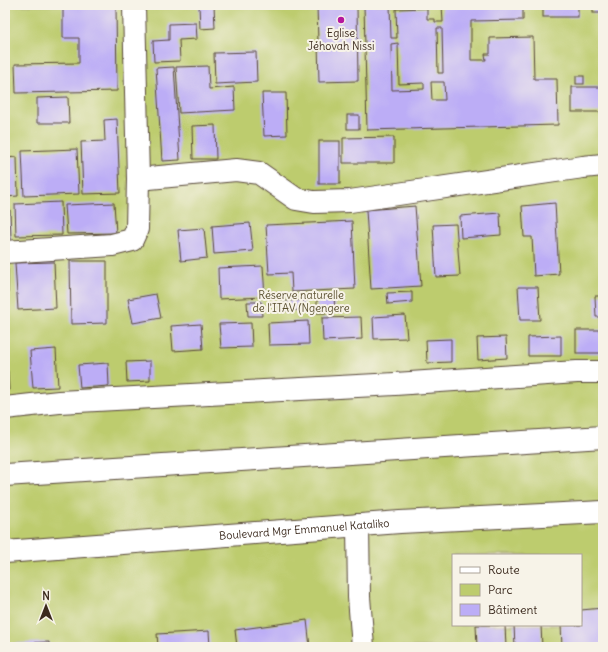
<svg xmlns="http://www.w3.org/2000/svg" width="608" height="652" font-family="Delius,sans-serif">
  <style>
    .green { fill: #bdcc6e; stroke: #7c7b46; fill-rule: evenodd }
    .building { fill: #bcadf6; fill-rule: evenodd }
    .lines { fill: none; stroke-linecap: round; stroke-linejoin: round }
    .minor-casing { stroke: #564638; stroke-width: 24 }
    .tertiary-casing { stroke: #564638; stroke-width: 24 }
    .minor { stroke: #fff; stroke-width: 22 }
    .tertiary { stroke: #fff; stroke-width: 22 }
    .poi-dot { fill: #b5179e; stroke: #f7f3e8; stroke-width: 1.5 }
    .labels { text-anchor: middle; stroke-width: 4; stroke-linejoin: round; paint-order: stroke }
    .poi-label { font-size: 11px; fill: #3b2a1e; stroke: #f7f3e8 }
    .park-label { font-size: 11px; fill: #5c5232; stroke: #f7f3e8 }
    .street-label { font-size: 11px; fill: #3b2a1e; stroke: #f7f3e8 }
  </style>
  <rect width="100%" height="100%" fill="#f7f3e8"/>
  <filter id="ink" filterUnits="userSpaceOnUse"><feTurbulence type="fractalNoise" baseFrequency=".025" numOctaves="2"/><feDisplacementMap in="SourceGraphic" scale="8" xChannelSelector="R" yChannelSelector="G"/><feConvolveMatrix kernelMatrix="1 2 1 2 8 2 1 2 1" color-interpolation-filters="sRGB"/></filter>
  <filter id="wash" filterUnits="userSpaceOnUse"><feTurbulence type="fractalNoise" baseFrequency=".012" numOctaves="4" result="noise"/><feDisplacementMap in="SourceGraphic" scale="16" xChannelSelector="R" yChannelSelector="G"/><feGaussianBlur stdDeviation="0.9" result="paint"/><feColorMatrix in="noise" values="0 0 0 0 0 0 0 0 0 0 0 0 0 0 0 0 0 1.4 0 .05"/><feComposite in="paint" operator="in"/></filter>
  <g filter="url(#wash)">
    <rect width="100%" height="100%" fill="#efe8ce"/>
    <path class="green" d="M5 5H603V647H5ZM453 555H581V625H453Z"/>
    <g id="blocks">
      <g class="building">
        <path d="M63 5H116L117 91 16 93 15 64 79 63V38H63Z"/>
        <path d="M199 5H214L215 28 200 29Z"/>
        <path d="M317 5H357L358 81 319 82Z"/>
        <path d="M364 5H390L391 38H397L396 9 427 8V19H435V22H443L442 5H523V20L471 21V60H486L485 54H490V38L533 37 534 79H557L558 125 367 130ZM437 28H442L443 73H438ZM398 43 399 84 424 83V89L392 90 391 44ZM431 82H444L445 100H432Z"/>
        <rect x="543" y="5" width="35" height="12"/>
        <rect x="593" y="5" width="10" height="8"/>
        <path d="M196 23 197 39 179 40 180 61 154 62 153 41 169 40V24Z"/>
        <path d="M256 52 257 82 215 84 214 53Z"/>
        <path d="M208 66 209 89 234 87 235 110 179 113 176 67Z"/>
        <path d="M174 67 180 160 162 161 156 68Z"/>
        <rect x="576" y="76" width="8" height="8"/>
        <rect x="572" y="87" width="31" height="25"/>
        <path d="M262 93H286L287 135 264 136Z"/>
        <path d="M68 97 69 123H37V98Z"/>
        <rect x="347" y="115" width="12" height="14"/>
        <path d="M117 119 120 193 83 194 81 142 105 141 104 120Z"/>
        <path d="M215 125 216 159H193L192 126Z"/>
        <path d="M394 137V163H343V138Z"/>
        <rect x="319" y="141" width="21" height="43"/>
        <path d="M77 149 79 194 24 196 22 151Z"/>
        <path d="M17 157 18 196 5 197V158Z"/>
        <path d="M61 202 62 235 16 236 15 204Z"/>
        <path d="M114 203 116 233 67 234 65 205Z"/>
        <path d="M555 203 559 274 534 276 532 237H524L522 206Z"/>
        <path d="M415 206 421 286 371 289 366 210Z"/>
        <path d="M10 210 11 239H5V211Z"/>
        <path d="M500 213 501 235 461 238 460 216Z"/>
        <path d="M352 221 355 289 292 292 291 273 269 274 266 225Z"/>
        <path d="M250 223 253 251 214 254 212 226Z"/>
        <path d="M456 224 460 276 436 277 433 225Z"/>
        <path d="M204 228 207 258 181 261 178 230Z"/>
        <path d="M70 261H107V323L71 324Z"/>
        <path d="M54 262 56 308 18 310 15 263Z"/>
        <path d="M263 266 265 297 219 299 218 268Z"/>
        <rect x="5" y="270" width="3" height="37"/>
        <path d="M518 287H538L540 320H520Z"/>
        <path d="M412 292V302L388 304 387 293Z"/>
        <path d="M156 294 161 318 133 323 128 299Z"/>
        <path d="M334 295 335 313H317V296Z"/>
        <path d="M595 296H603V317H596Z"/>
        <path d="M303 300 304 310 281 311V301Z"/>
        <path d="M247 302H261L262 316H248Z"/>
        <path d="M405 315 407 338 374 339 373 317Z"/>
        <path d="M361 317 362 339 323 341 322 318Z"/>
        <path d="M308 321 309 344 269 345 268 323Z"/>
        <path d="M251 323 252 347 221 348 219 324Z"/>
        <path d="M201 324 203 349 173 351 171 326Z"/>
        <rect x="576" y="330" width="27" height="23"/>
        <path d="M561 336V356H528V337Z"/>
        <path d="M506 337 507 358 478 360 477 338Z"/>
        <path d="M451 339V362L427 363 426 340Z"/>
        <path d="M56 349 58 387 33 388 30 351Z"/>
        <path d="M150 361V381L127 382 126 362Z"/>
        <path d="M108 363 109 386 80 388 78 365Z"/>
        <path d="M5 371H8L9 390H5Z"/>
        <path d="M603 608V647H562L561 625H581V610Z"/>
        <path d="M307 620 310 647H237L235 630Z"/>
        <path d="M476 625H505L506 647H477Z"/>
        <path d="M514 625H541L542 647H515Z"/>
        <path d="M209 631 210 647H158L157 634Z"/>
        <path d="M49 642V647H5V644Z"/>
      </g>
    </g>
  </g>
  <g filter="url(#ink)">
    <use href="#blocks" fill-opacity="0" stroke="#564638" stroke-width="1"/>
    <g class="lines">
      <defs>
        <g id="minor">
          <path d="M138 179 236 170 259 173 296 199 314 202 350 201 583 167 603 165"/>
          <path d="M5 252 112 245 132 240 137 229 138 179 134 5"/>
          <path d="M5 408 59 402 395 384 577 372H603"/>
          <path d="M358 525 359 597 363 647"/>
        </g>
        <g id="tertiary">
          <path d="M5 475 603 437"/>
          <path id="s1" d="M5 552 400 522 603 512"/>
        </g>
      </defs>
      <use href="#minor" class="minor-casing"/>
      <use href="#tertiary" class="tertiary-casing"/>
      <use href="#minor" class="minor"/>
      <use href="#tertiary" class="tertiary"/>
    </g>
  </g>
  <circle class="poi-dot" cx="341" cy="20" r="4"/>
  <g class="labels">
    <g class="poi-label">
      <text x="341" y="37">Eglise<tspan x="341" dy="13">Jéhovah Nissi</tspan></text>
    </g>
    <g class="park-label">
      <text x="301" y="299">Réserve naturelle<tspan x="301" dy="13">de l'ITAV (Ngengere</tspan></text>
    </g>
    <g class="street-label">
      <text dy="4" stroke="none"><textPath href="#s1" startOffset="300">Boulevard Mgr Emmanuel Kataliko</textPath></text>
    </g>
  </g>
  <rect width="608" height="652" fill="none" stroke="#f7f3e8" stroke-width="20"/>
  <rect x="452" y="554" width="130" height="72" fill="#f7f3e8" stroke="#aca397"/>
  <rect x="460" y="567" width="20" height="6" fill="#ffffff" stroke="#aca397"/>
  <text x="488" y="574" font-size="12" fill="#3b2a1e">Route</text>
  <rect x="460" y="584" width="20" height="12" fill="#bdcc6e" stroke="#aca397"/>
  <text x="488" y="594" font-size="12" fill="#3b2a1e">Parc</text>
  <rect x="460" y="604" width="20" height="12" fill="#bcadf6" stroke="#aca397"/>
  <text x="488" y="614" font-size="12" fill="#3b2a1e">Bâtiment</text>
  <g transform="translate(46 606)" stroke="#f7f3e8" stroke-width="3" paint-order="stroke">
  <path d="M0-3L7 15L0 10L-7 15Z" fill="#3b2a1e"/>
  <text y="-6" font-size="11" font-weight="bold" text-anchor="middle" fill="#3b2a1e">N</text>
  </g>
</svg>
